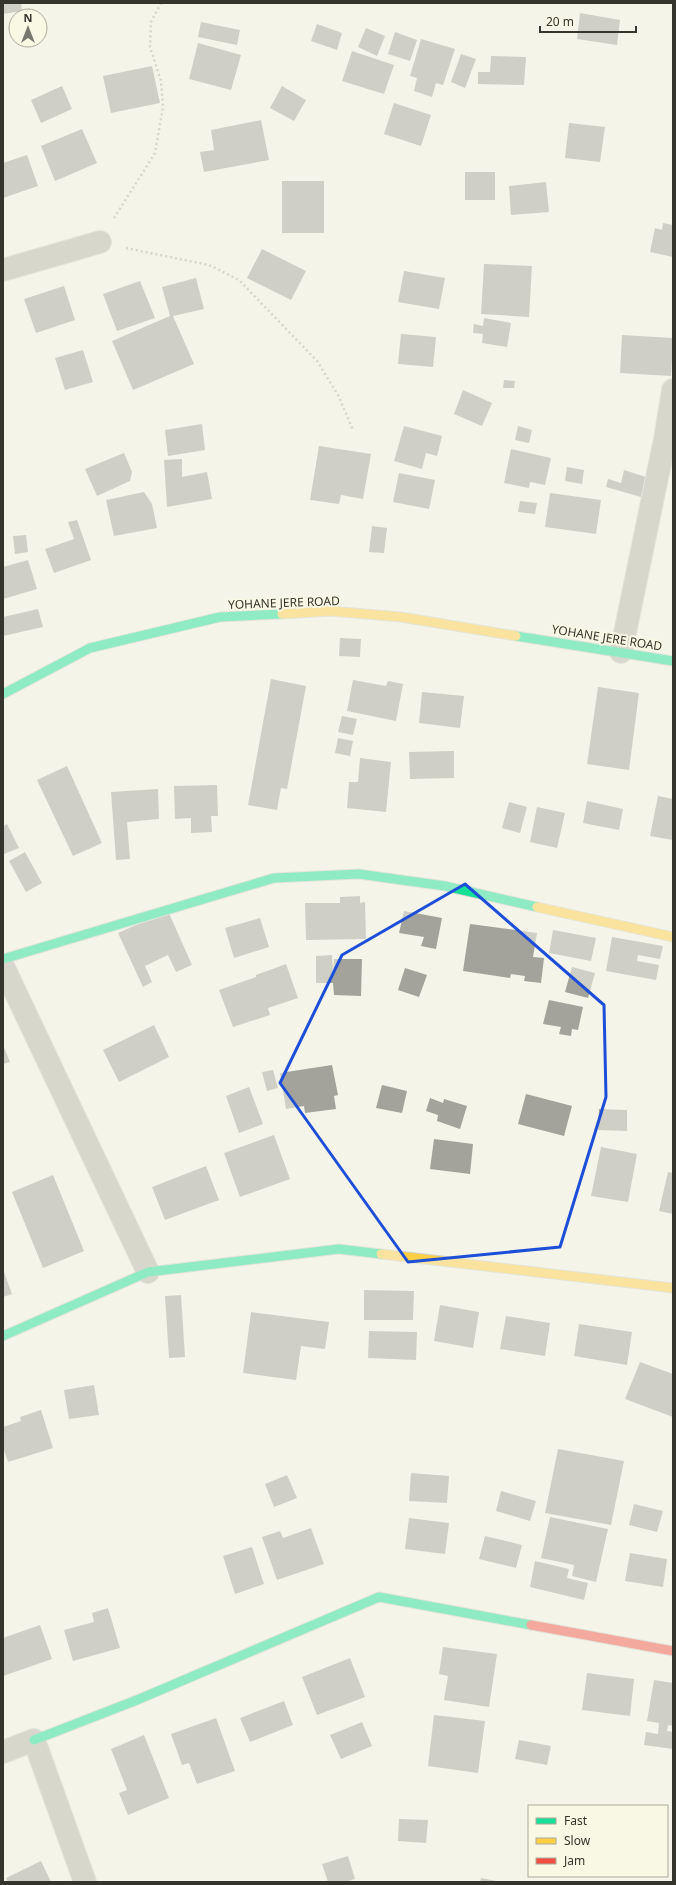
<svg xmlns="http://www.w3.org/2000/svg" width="676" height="1885" font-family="'Noto Sans',sans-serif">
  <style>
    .building { fill: #a3a39b }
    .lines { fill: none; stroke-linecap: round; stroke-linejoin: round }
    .street-casing { stroke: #d1d1c8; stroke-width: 24 }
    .fast-casing { stroke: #d1d1c8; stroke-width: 11 }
    .slow-casing { stroke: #d1d1c8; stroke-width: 11 }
    .jam-casing { stroke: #d1d1c8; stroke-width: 11 }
    .path { stroke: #b2b1a6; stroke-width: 2.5; stroke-dasharray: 2 3; stroke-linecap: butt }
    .street { stroke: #b5b4a8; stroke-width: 22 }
    .fast { stroke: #16e098; stroke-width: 9 }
    .slow { stroke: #ffcf43; stroke-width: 9 }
    .jam { stroke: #f24e42; stroke-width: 9 }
    .marked { fill: none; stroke: #1d4ed8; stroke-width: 3; stroke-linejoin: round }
    .labels { text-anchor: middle; stroke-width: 4; stroke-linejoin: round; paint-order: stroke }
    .street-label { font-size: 12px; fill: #35342d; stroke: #f9f8e4 }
  </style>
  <rect width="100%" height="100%" fill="#f4f4e9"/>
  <g class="building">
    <path d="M3 3H21L22 11 3 14Z"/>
    <path d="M580 13 620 20 617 45 577 39Z"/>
    <path d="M201 22 240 30 237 45 198 37Z"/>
    <path d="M317 24 342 33 337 50 311 41Z"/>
    <path d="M366 28 385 36 377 56 358 47Z"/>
    <path d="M395 32 417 40 410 61 388 54Z"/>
    <path d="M421 39 455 49 443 85 436 83 432 97 414 91 417 78 410 76Z"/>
    <path d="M198 43 241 55 231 90 189 79Z"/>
    <path d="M352 51 394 65 384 94 342 81Z"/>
    <path d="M461 54 476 59 465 88 451 82Z"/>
    <path d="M491 56 526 57 524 85 478 84V72H490Z"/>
    <path d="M152 66 160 103 111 113 103 76Z"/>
    <path d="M62 86 72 109 41 123 31 100Z"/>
    <path d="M282 86 306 100 294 121 270 108Z"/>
    <path d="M394 103 431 115 421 146 384 134Z"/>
    <path d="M261 120 269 160 204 172 200 152 214 150 211 130Z"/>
    <path d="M569 123 605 127 600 162 565 158Z"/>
    <path d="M82 129 97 163 55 181 41 146Z"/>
    <path d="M27 155 38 186 3 198V163Z"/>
    <rect x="465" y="172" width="30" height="28"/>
    <rect x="282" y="181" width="42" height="52"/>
    <path d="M546 182 549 212 511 215 509 186Z"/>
    <path d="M663 223 673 225V257L650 252 655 228 662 230Z"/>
    <path d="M262 249 306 271 291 300 247 278Z"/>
    <path d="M484 264 532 266 529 317 481 314Z"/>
    <path d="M404 271 445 278 439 309 398 302Z"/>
    <path d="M196 278 204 309 173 316 194 364 133 390 112 341 170 316 162 287Z"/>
    <path d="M140 281 155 318 117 331 103 294Z"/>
    <path d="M64 286 75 320 36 333 24 299Z"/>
    <path d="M484 318 511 323 507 347 482 343 483 334 473 333 474 324 483 326Z"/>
    <path d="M401 334 436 337 433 367 398 364Z"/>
    <path d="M622 335 673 338 671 376 620 373Z"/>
    <path d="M83 350 93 382 65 390 55 358Z"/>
    <path d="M504 380 515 381 514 388H503Z"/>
    <path d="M463 390 492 403 482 426 454 414Z"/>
    <path d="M202 424 205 450 168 456 165 430Z"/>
    <path d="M404 426 442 436 437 456 426 453 422 469 394 461Z"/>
    <path d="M518 426 532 430 529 443 515 440Z"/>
    <path d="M319 446 371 454 363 499 341 495 339 504 310 500Z"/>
    <path d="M511 449 551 458 545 485 530 482 529 488 504 483Z"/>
    <path d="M124 453 132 472 130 481 97 496 85 469Z"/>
    <path d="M182 459V477L207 472 212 499 167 507 164 460Z"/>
    <path d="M567 467 584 470 582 484 565 481Z"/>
    <path d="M624 470 646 477 641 497 606 487 608 479 621 483Z"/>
    <path d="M399 473 435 480 429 509 393 502Z"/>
    <path d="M144 492 152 504 157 528 114 536 106 500Z"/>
    <path d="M550 493 601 500 596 534 545 527Z"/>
    <path d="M520 501 537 503 535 514 518 512Z"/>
    <path d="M77 520 91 560 54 573 45 549 74 539 68 522Z"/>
    <path d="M372 526 387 528 384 553 369 552Z"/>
    <path d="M26 535 28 552 15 554 13 536Z"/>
    <path d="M28 560 37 589 3 599V567Z"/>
    <path d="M38 609 43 627 3 636V617Z"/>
    <path d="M340 638 361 639 360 657 339 656Z"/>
    <path d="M271 679 306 686 287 789 281 788 277 810 248 805Z"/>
    <path d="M353 680 386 686 388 681 403 684 396 721 347 711Z"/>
    <path d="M598 687 639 693 629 770 587 764Z"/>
    <path d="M422 692 464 696 460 728 419 723Z"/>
    <path d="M342 716 357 719 353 735 338 732Z"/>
    <path d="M338 738 353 741 350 756 335 753Z"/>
    <path d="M454 751V778L410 779 409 752Z"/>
    <path d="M360 758 391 762 386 812 347 808 349 782H358Z"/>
    <path d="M67 766 102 843 73 856 37 780Z"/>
    <path d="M217 785 218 816H211L212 832 191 833V818L175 819 174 786Z"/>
    <path d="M158 789 159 819 127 822 130 859 116 860 111 792Z"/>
    <path d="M658 796 673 799V840L650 836Z"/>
    <path d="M587 801 623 809 619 830 583 823Z"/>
    <path d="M509 802 527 807 520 833 502 828Z"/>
    <path d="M537 807 565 813 557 848 530 842Z"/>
    <path d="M7 824 19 848 4 854 3 826Z"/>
    <path d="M25 852 42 883 26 892 9 861Z"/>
    <path d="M360 896V903L365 902 366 939 306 940 305 903H340V897Z"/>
    <path d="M168 911 192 965 176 972 168 955 145 966 152 982 143 987 118 933Z"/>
    <path d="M404 911 442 918 436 949 421 946 424 937 399 933Z"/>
    <path d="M260 918 269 947 234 958 225 928Z"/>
    <path d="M470 924 537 933 533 957 544 958 541 983 524 981 525 976 511 974 510 978 463 971Z"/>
    <path d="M553 930 596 938 591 961 549 953Z"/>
    <path d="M612 937 663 946 660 959 638 955 637 961 659 965 656 980 606 971Z"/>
    <path d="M332 955 333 973 334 959H362L361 996 334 995 333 983H316V956Z"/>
    <path d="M286 964 298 998 268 1008 270 1015 233 1027 219 990 256 977V975Z"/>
    <path d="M572 967 595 973 588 998 565 992Z"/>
    <path d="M405 968 427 975 419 997 398 990Z"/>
    <path d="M549 1000 583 1007 578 1030 572 1029 571 1036 559 1034 561 1027 543 1024Z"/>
    <path d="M154 1025 169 1057 119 1082 103 1050Z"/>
    <path d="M3 1045 10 1062 3 1064Z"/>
    <path d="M332 1065 338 1095 334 1096 336 1109 305 1113 304 1106 286 1109 280 1073Z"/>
    <path d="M273 1070 278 1088 267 1091 262 1072Z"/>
    <path d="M382 1085 407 1091 402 1113 376 1108Z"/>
    <path d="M249 1087 263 1124 239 1133 226 1096Z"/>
    <path d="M526 1094 572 1106 564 1136 518 1124Z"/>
    <path d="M430 1098 443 1103 444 1099 467 1106 460 1129 437 1121 438 1115 426 1111Z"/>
    <path d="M599 1109 627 1110V1131L598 1130Z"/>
    <path d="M274 1135 290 1179 240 1197 224 1153Z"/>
    <path d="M434 1139 473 1144 470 1174 430 1169Z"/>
    <path d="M601 1147 637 1154 628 1202 591 1196Z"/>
    <path d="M206 1166 219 1200 165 1220 152 1187Z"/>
    <path d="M668 1172 673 1173V1214L659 1211Z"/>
    <path d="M53 1175 84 1251 43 1268 12 1192Z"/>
    <path d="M3 1269 12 1294 3 1297Z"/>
    <path d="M364 1290 414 1291 413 1320H364Z"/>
    <path d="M181 1295 185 1357 169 1358 165 1296Z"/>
    <path d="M440 1305 479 1312 473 1348 434 1341Z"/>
    <path d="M251 1312 329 1322 325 1349 301 1346 296 1380 243 1373Z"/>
    <path d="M506 1316 550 1323 545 1356 500 1349Z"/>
    <path d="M579 1324 632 1332 627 1365 574 1356Z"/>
    <path d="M369 1331 417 1332 416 1360 368 1358Z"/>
    <path d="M640 1362 673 1374V1417L625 1399Z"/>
    <path d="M94 1385 99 1415 69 1419 64 1390Z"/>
    <path d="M41 1410 53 1448 8 1462 3 1447V1427L21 1421 20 1417Z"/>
    <path d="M558 1449 624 1461 611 1525 545 1513Z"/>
    <path d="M411 1473 449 1476 447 1503 409 1501Z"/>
    <path d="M287 1475 297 1498 274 1507 265 1484Z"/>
    <path d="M501 1491 536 1501 530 1521 496 1511Z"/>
    <path d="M634 1504 663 1511 657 1532 629 1525Z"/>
    <path d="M550 1517 608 1529 596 1582 572 1576 574 1565 541 1558Z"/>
    <path d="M409 1518 449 1523 445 1554 405 1549Z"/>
    <path d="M311 1528 324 1564 277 1580 262 1537 280 1531 283 1538Z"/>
    <path d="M485 1536 522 1545 516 1568 479 1559Z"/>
    <path d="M252 1547 264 1584 235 1594 223 1556Z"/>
    <path d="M630 1553 667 1559 663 1587 625 1581Z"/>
    <path d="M535 1561 569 1569 567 1578 588 1583 584 1600 530 1587Z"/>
    <path d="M108 1608 120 1648 73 1661 64 1630 94 1622 92 1613Z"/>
    <path d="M40 1625 52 1659 3 1676V1638Z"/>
    <path d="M443 1647 497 1654 489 1707 444 1700 448 1676 439 1674Z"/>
    <path d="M350 1658 365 1697 317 1715 302 1677Z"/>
    <path d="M587 1673 634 1679 630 1716 582 1710Z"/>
    <path d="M654 1680 673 1683V1726L668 1725 667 1731 673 1732V1749L644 1745 646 1732 658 1734 659 1723 647 1721Z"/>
    <path d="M284 1701 293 1725 250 1742 240 1718Z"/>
    <path d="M434 1715 485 1721 478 1773 428 1766Z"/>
    <path d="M216 1718 235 1771 197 1784 189 1763 182 1765 171 1734Z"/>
    <path d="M362 1722 372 1746 341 1759 330 1735Z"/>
    <path d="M144 1735 169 1798 128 1815 119 1793 127 1790 111 1749Z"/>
    <path d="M519 1740 551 1746 547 1765 515 1759Z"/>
    <path d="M399 1819 428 1820 426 1843 398 1841Z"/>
    <path d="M348 1856 355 1879 345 1882H328L322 1864Z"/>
    <path d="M41 1861 51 1882H8L6 1878Z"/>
    <path d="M481 1878 496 1881V1882H480Z"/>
  </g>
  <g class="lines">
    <defs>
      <g id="street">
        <path d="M3 270 100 242"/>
        <path d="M621 652 665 439 673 390"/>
        <path d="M3 966 148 1272"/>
        <path d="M3 1752 34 1740 85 1882"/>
      </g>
      <g id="fast">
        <path d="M516 636 673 661"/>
        <path d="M3 694 90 648 220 617 282 614"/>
        <path d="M3 959 274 878 359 874 445 886 537 907"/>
        <path d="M3 1336 148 1272 339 1249 381 1254"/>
        <path d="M34 1740 137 1700 379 1597 531 1625"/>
      </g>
      <g id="slow">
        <path d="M282 614 330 611 401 617 516 636"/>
        <path d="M537 907 673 937"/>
        <path d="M381 1254 673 1288"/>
      </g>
      <path id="jam" d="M531 1625 673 1651"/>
    </defs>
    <use href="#street" class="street-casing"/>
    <use href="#fast" class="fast-casing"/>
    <use href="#slow" class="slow-casing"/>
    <use href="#jam" class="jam-casing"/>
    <g class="path">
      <path d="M114 218 155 153 163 107 161 81 150 47 151 22 161 3"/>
      <path d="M126 248 209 265 239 280 317 361 338 395 353 430"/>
    </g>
    <use href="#street" class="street"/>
    <use href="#fast" class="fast"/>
    <use href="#slow" class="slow"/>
    <use href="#jam" class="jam"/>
  </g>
  <path d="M0 0H676V1885H0ZM465 884 604 1005 606 1097 560 1247 408 1262 280 1083 342 955Z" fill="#f4f4e9" fill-opacity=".55" fill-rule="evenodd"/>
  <path class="marked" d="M465 884 604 1005 606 1097 560 1247 408 1262 280 1083 342 955Z"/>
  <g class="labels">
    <g class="street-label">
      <text transform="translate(284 603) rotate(-2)" y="4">YOHANE JERE ROAD</text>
      <text transform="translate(607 638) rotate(9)" y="4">YOHANE JERE ROAD</text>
    </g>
  </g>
  <rect width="676" height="1885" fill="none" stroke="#35342d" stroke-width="8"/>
  <rect x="528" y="1805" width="140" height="72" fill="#f9f8e4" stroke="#abaa9b"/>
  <rect x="536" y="1818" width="20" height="6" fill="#16e098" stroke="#abaa9b"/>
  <text x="564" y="1825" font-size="12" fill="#35342d">Fast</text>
  <rect x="536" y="1838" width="20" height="6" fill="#ffcf43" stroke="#abaa9b"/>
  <text x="564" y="1845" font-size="12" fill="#35342d">Slow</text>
  <rect x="536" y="1858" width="20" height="6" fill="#f24e42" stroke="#abaa9b"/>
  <text x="564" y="1865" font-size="12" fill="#35342d">Jam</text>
  <g transform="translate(28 28)"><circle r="19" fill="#f9f8e4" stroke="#abaa9b"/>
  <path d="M0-3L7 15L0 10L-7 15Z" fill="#78776f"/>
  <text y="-6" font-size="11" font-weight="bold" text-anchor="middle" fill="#35342d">N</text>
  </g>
  <path d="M540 26v6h96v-6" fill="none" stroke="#35342d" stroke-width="2"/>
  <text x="546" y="26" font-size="12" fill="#35342d" stroke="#f9f8e4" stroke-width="3" paint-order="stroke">20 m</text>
</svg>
